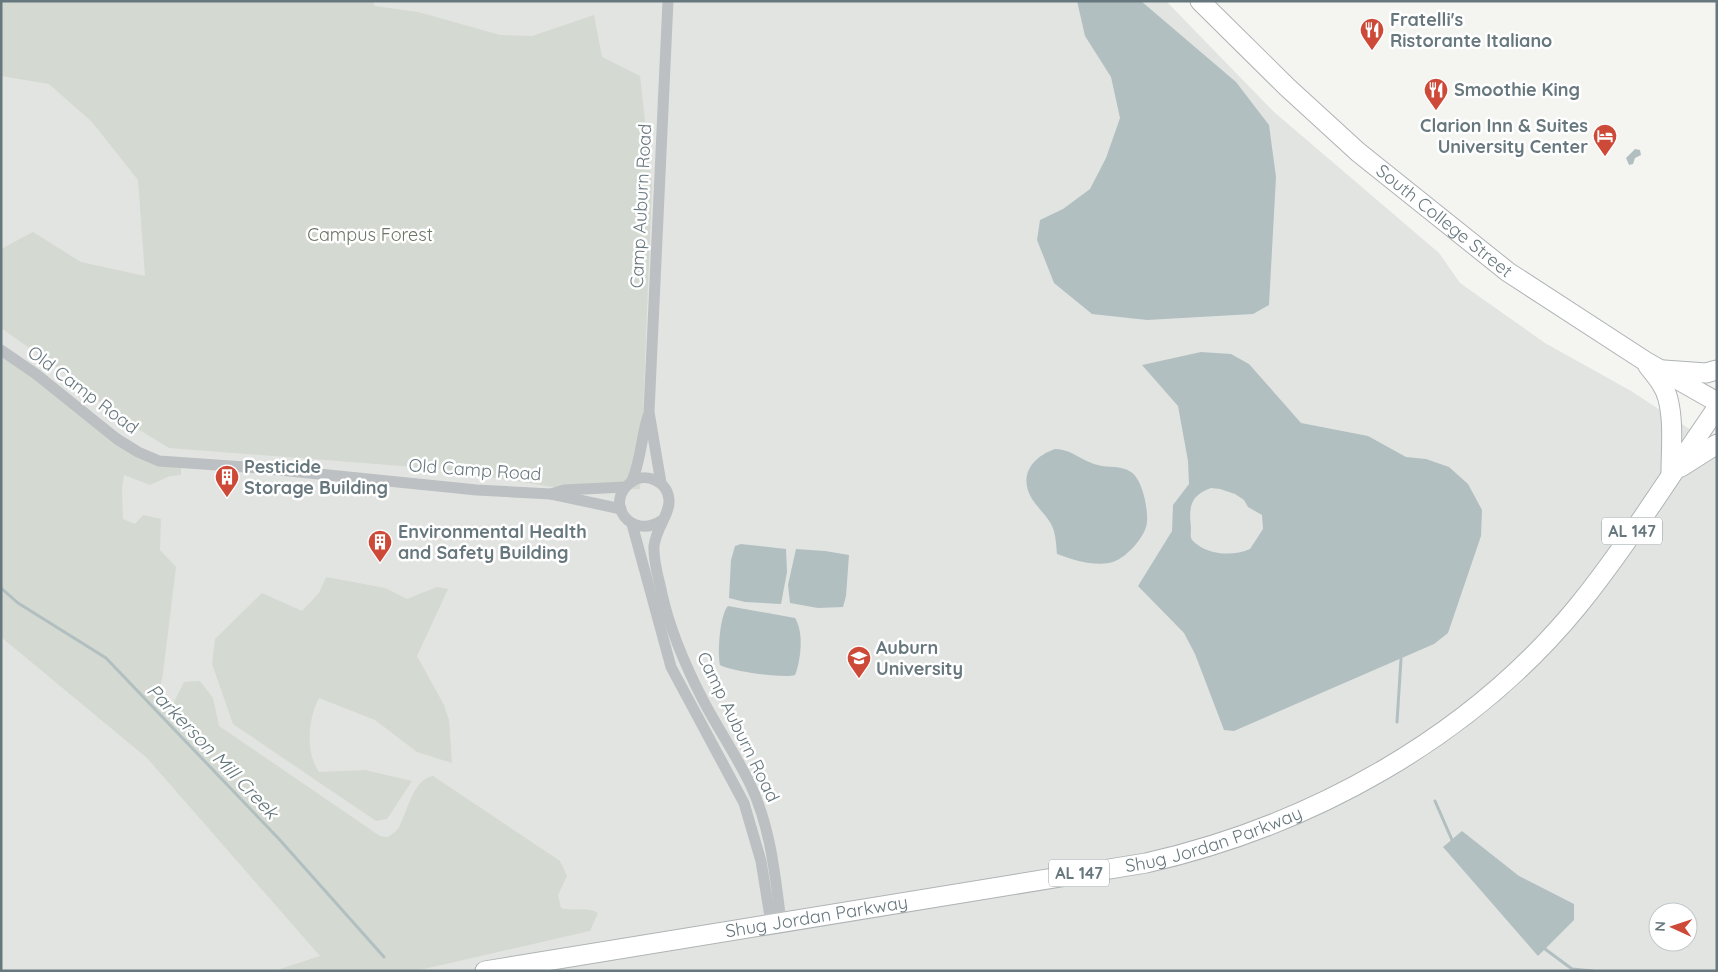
<svg xmlns="http://www.w3.org/2000/svg" width="1718" height="972" font-family="Quicksand,sans-serif">
  <style>
    .built { fill: #e2e4e1; fill-rule: evenodd }
    .green { fill: #d4d9d1 }
    .water { fill: #b2bfc1; fill-rule: evenodd }
    .lines { fill: none; stroke-linecap: round; stroke-linejoin: round }
    .stream { stroke: #b2bfc1; stroke-width: 3 }
    .primary-casing { stroke: #aeb3b5; stroke-width: 21 }
    .street { stroke: #bcc0c2; stroke-width: 11 }
    .primary { stroke: #fff; stroke-width: 19 }
    .labels { text-anchor: middle; stroke-width: 5; stroke-linejoin: round; paint-order: stroke }
    .shield { fill: #fff; stroke: #95a0a5; stroke-width: 1 }
    .shield-label { font-size: 16px; font-weight: bold; fill: #67777e }
    .poi-label { font-size: 18px; font-weight: bold; fill: #67777e; stroke: #fff; text-anchor: start }
    .street-label { font-size: 18px; fill: #67777e; stroke: #fff }
    .park-label { font-size: 18px; fill: #6a7665; stroke: #fff }
    .water-label { font-size: 19px; font-style: italic; fill: #63777b; stroke: #fff }
  </style>
  <rect width="100%" height="100%" fill="#f4f4f1"/>
  <path class="built" d="M1 1H1166L1274 112 1439 253 1460 283 1545 343 1631 391 1717 447V971H1ZM1658 912H1688V942H1658Z"/>
  <g class="green">
    <path d="M1 1H372L375 6 418 12 500 35 532 36 594 15 602 57 640 76 652 185 640 489 571 490 441 469 169 448 118 417 55 366 1 328V249L33 232 81 262 145 276 138 180 92 122 49 84 1 76Z"/>
    <path d="M1 352 107 436 181 467V475L170 476 150 485 124 475 122 488 123 519 135 524 143 515 161 519 160 550 176 567 163 673 158 700 168 714 184 682 200 681 213 698 219 726 380 836 388 837C392 834 397 831 399 827 408 811 412 780 433 776L560 861 567 876 558 895 561 908C577 912 585 906 598 913L590 931 415 971H274L320 956 147 758 1 637Z"/>
    <path d="M326 577 385 588 407 599 437 587 448 589 417 656 444 705 449 720 452 763 417 752 375 720 319 698C308 719 305 752 319 772L365 770 412 781 387 819 376 821 233 724 212 664 215 639 262 593 302 611 319 593Z"/>
  </g>
  <g class="water">
    <path d="M1077 1H1141L1236 82 1269 125 1276 177 1269 305 1253 314 1147 320 1092 314 1054 283 1037 240 1040 220 1063 209 1090 189 1106 158 1120 118 1111 77 1085 36Z"/>
    <path d="M1635 149 1640 150 1641 155 1635 158 1633 164 1629 165 1626 158Z"/>
    <path d="M1201 352 1231 354 1249 364 1301 423 1368 436 1406 457 1426 459 1449 467 1468 484 1482 510 1481 536 1448 633 1434 644 1234 731 1224 730 1195 654 1184 633 1138 586 1172 531 1173 505 1189 484 1188 461 1178 406 1142 365ZM1211 488 1220 489 1235 494 1244 500 1248 507 1262 515 1263 529 1250 549C1232 557 1206 555 1192 540 1190 536 1191 533 1191 528 1189 508 1189 496 1211 488Z"/>
    <path d="M1055 449C1074 450 1081 461 1098 465 1108 468 1121 465 1131 472 1143 480 1148 509 1147 522 1146 537 1124 561 1109 563 1092 566 1073 560 1057 554 1056 544 1056 533 1051 524 1046 515 1038 508 1032 499 1018 476 1032 457 1055 449Z"/>
    <path d="M741 544 786 549 787 572 781 604 745 602 729 598 731 560 735 546Z"/>
    <path d="M796 549 825 551 849 555 846 596 843 607 818 608 790 603 788 585Z"/>
    <path d="M728 606 795 618C804 632 801 660 795 675 785 679 730 671 720 665 717 653 720 614 728 606Z"/>
    <path d="M1462 831 1519 876 1574 904V920L1538 956 1443 847Z"/>
  </g>
  <g class="lines">
    <g class="stream">
      <path d="M1 588 18 603 106 658 279 839 384 957"/>
      <path d="M1397 722 1401 659"/>
      <path d="M1435 801 1452 840"/>
      <path d="M1545 949 1572 969 1593 971"/>
    </g>
    <defs>
      <g id="primary">
        <path id="s1" d="M1200 1 1287 87 1358 152 1508 272 1645 361 1717 402"/>
        <path d="M1648 366C1656 376 1665 386 1668 399 1674 423 1671 449 1671 473"/>
        <path d="M1664 370 1706 373 1717 370"/>
        <path d="M1681 467 1717 444"/>
        <path id="s2" d="M485 971 1146 863C1310 826 1470 738 1578 606 1628 544 1671 474 1717 408"/>
      </g>
    </defs>
    <use href="#primary" class="primary-casing"/>
    <g class="street">
      <path d="M1 350 36 374 117 439 138 452 159 461 259 468 477 490 551 494 621 509"/>
      <path d="M632 481C641 460 641 438 648 416"/>
      <path d="M661 483 649 412 668 1"/>
      <path d="M551 494 564 490 625 487"/>
      <path d="M661 521C631 540 604 503 630 483 645 471 668 481 669 500 670 514 656 528 654 546 653 562 659 579 662 594 670 630 686 667 703 700 718 729 737 756 751 786 771 829 775 875 781 922"/>
      <path d="M632 524 671 667 744 803 761 861 771 923"/>
    </g>
    <use href="#primary" class="primary"/>
  </g>
  <defs>
    <symbol id="restaurant-pin" viewBox="-11 -11 22 30"><path d="M0 17L-7.5 6A9.5 9.5 0 1 1 7.5 6Z" fill="#ce4a38" stroke="#fff"/><path d="M-5-6h1v4h1v-4h1v4h1v-4h1v5L-1.5 .5V6h-2V.5L-5-1ZM5-6V6H3V1.5H1.5Q1.5-4 5-6Z" fill="#fff"/></symbol>
    <symbol id="hotel-pin" viewBox="-11 -11 22 30"><path d="M0 17L-7.5 6A9.5 9.5 0 1 1 7.5 6Z" fill="#ce4a38" stroke="#fff"/><path d="M-6-4.5h1.5V1H6V5H4.5V3h-9V5H-6ZM-4 0a1.8 1.8 0 1 1 3.6 0ZM.5 0V-2.5h3Q6-2.5 6 0Z" fill="#fff"/></symbol>
    <symbol id="building-pin" viewBox="-11 -11 22 30"><path d="M0 17L-7.5 6A9.5 9.5 0 1 1 7.5 6Z" fill="#ce4a38" stroke="#fff"/><path d="M-4-6H4V6H1V3H-1V6H-4ZM-2.5-4.3h1.7v1.8h-1.7ZM.8-4.3h1.7v1.8H.8ZM-2.5-1h1.7V.8h-1.7ZM.8-1h1.7V.8H.8Z" fill="#fff"/></symbol>
    <symbol id="university-pin" viewBox="-11 -11 22 30"><path d="M0 17L-7.5 6A9.5 9.5 0 1 1 7.5 6Z" fill="#ce4a38" stroke="#fff"/><path d="M0-5L7-2L0 1L-7-2ZM-4 1L0 2.5L4 1V4Q0 6-4 4Z" fill="#fff"/></symbol>
  </defs>
  <g fill-rule="evenodd">
    <use href="#restaurant-pin" x="1358" y="16" width="28" height="38"/>
    <use href="#restaurant-pin" x="1422" y="76" width="28" height="38"/>
    <use href="#hotel-pin" x="1591" y="122" width="28" height="38"/>
    <use href="#building-pin" x="213" y="463" width="28" height="38"/>
    <use href="#building-pin" x="366" y="528" width="28" height="38"/>
    <use href="#university-pin" x="845" y="644" width="28" height="38"/>
  </g>
  <g class="labels">
    <g class="shield">
      <rect x="1602" y="517.5" width="60" height="27" rx="4"/>
      <rect x="1049" y="859.5" width="60" height="27" rx="4"/>
    </g>
    <g class="shield-label">
      <text x="1632" y="537">AL 147</text>
      <text x="1079" y="879">AL 147</text>
    </g>
    <g class="poi-label">
      <text x="1390" y="26">Fratelli's<tspan x="1390" dy="21">Ristorante Italiano</tspan></text>
      <text x="1454" y="96">Smoothie King</text>
      <text x="1588" y="132" text-anchor="end">Clarion Inn &amp; Suites<tspan x="1588" dy="21">University Center</tspan></text>
      <text x="244" y="473">Pesticide<tspan x="244" dy="21">Storage Building</tspan></text>
      <text x="398" y="538">Environmental Health<tspan x="398" dy="21">and Safety Building</tspan></text>
      <text x="876" y="654">Auburn<tspan x="876" dy="21">University</tspan></text>
    </g>
    <g class="street-label">
      <text transform="translate(641 206) rotate(-87)" y="6">Camp Auburn Road</text>
      <text dy="6" stroke="none"><textPath href="#s1" startOffset="329">South College Street</textPath></text>
      <text transform="translate(83 390) rotate(37)" y="6">Old Camp Road</text>
      <text transform="translate(475 470) rotate(4)" y="6">Old Camp Road</text>
      <text transform="translate(738 727) rotate(64)" y="6">Camp Auburn Road</text>
      <text dy="6" stroke="none"><textPath href="#s2" startOffset="741">Shug Jordan Parkway</textPath></text>
      <text dy="6" stroke="none"><textPath href="#s2" startOffset="336">Shug Jordan Parkway</textPath></text>
    </g>
    <g class="park-label">
      <text x="370" y="241">Campus Forest</text>
    </g>
    <g class="water-label">
      <text transform="translate(213 751) rotate(46)" y="7">Parkerson Mill Creek</text>
    </g>
  </g>
  <rect width="1718" height="972" fill="none" stroke="#67777e" stroke-width="5"/>
  <g transform="translate(1673 927) rotate(273)"><circle r="24" fill="#ffffff" stroke="#c2c9cb"/>
  <path d="M0-4L9 19L0 12L-9 19Z" fill="#ce4a38"/>
  <text y="-8" font-size="14" font-weight="bold" text-anchor="middle" fill="#67777e">N</text>
  </g>
</svg>
